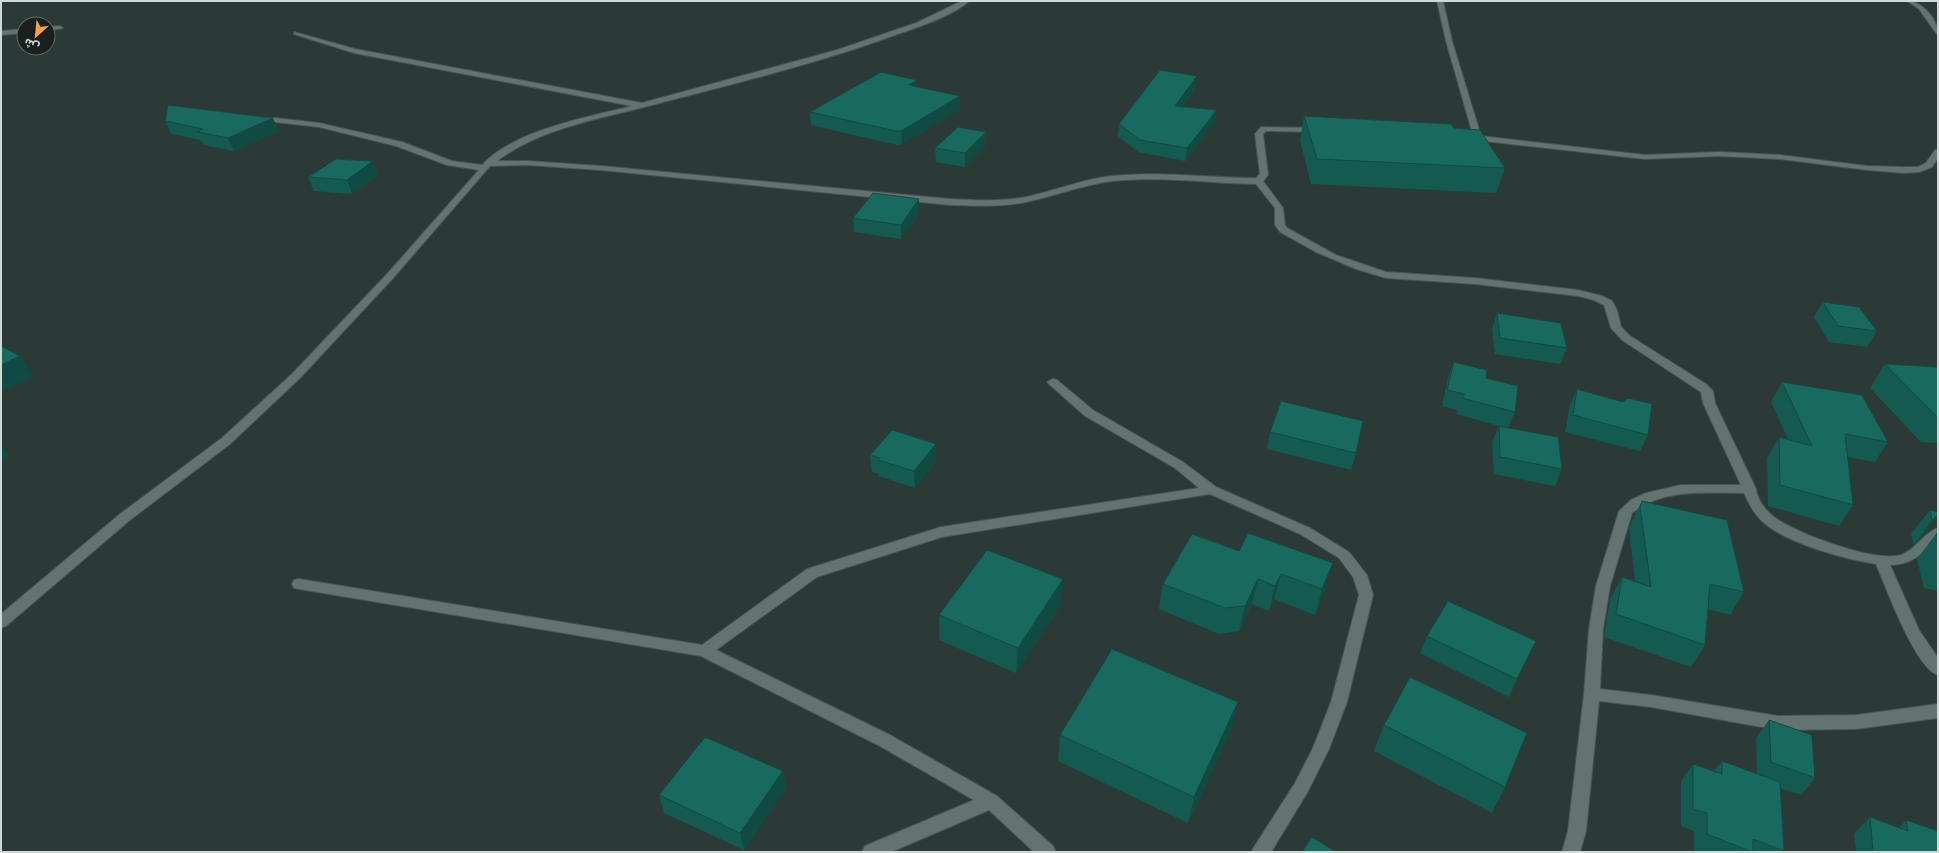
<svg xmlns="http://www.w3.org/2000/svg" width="1939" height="853" font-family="'Fira Sans','Noto Sans Arabic',sans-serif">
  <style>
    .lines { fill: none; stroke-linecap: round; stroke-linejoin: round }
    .minor-casing { stroke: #485553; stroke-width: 2 }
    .minor { fill: #637470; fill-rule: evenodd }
    .wall { fill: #155a51 }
    .shaded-wall { fill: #114a42 }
    .building { fill: #18695e; stroke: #114a42 }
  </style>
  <rect width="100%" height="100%" fill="#2b3a37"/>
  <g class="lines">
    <defs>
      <g id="minor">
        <path d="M962 1H969C951 18 908 30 884 39 808 66 729 85 652 105 599 119 541 128 497 161H527L601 166 950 199C975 200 1001 202 1026 197 1055 191 1082 179 1112 176 1160 171 1208 178 1256 178L1260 174 1255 134 1261 127 1320 128V132H1317L1266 131 1263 134 1268 175 1263 181 1283 208 1285 225 1287 228 1336 255 1386 272 1475 278 1578 290 1602 296 1612 301 1617 310 1621 327 1630 336 1706 384 1713 391 1715 403 1756 489C1757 499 1765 510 1774 517 1795 533 1875 563 1901 555 1916 550 1923 533 1938 528V540C1922 553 1912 565 1890 565L1919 630 1938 658V675C1915 668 1886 587 1876 564 1844 559 1786 543 1763 522 1754 514 1749 504 1744 493 1706 493 1664 488 1632 513L1610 586 1603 629 1600 689 1651 695 1778 716 1856 715 1938 704V718L1856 729 1778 730 1651 707 1599 701 1586 831 1580 852H1562L1568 831 1584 694 1589 629 1596 586 1619 511 1631 500 1646 493 1681 485H1741L1703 403 1701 392 1622 340 1611 328 1604 305 1594 300 1578 296 1475 284 1386 278 1356 269 1316 252 1280 232 1275 225V208L1256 184C1208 183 1159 176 1112 181 1082 185 1055 196 1026 202 1001 207 975 206 950 205L601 170 527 165 490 166 394 277 300 378 230 444 130 520 6 626 1 628V614L120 514 222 438 292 374 388 273 479 170 447 165 396 146 319 127 275 122 258 123 254 121 255 119 275 118 319 123 402 142 452 161 482 165C514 130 588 117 632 106L354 53 294 34V32L355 49 642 103 837 50 916 23Z"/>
        <path d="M1437 1H1443L1452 41 1481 136 1645 155 1720 152 1780 155 1867 166 1904 167H1918L1926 163 1935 150H1938V158L1932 167 1919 172 1904 173 1867 170 1780 159 1720 156 1645 159 1466 139V135H1473L1446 41Z"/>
        <path d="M1907 1C1922 1 1938 20 1938 34L1936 33 1919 9Z"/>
        <path d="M48 27 60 26 63 28 48 31Z"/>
        <path d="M24 29V33L1 35V31Z"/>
        <path d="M1053 379 1057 380 1093 410 1183 462 1216 487 1310 528 1349 552 1367 575 1373 595 1347 702 1329 749 1307 793 1271 852H1251L1295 783 1313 748 1331 702 1359 595 1353 577 1339 558 1300 534 1210 494 942 537 817 577 716 650 890 735 997 796 1053 846 1056 852H1034L989 810 891 852H862L865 846 974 800 878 745 701 656 299 589 294 588 292 584 294 580 299 579 702 645 807 569 941 527 1199 488 1175 468 1085 416 1049 384 1047 382Z"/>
      </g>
    </defs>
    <use href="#minor" class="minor-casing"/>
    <use href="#minor" class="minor"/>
  </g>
  <g class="wall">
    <path d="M917 86 960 109 902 144 897 145 811 125 810 112Z"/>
    <path d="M1196 88 1182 107 1217 110 1215 122 1185 161 1138 152 1118 136 1119 124Z"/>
    <path d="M1304 116 1454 128 1505 168 1496 193 1311 184 1300 140Z"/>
    <path d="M165 121 279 131 234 151 204 145 201 140 171 134Z"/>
    <path d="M986 145 965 167 936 162 935 148Z"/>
    <path d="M378 175 352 194 314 191 308 177Z"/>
    <path d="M919 214 901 239 854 232 853 218Z"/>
    <path d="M1823 302 1877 331 1867 347 1829 342 1814 317Z"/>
    <path d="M1497 313 1567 348 1560 364 1495 354 1492 329Z"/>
    <path d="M1454 362 1486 378 1515 412 1508 428 1562 469 1555 486 1494 474 1492 442 1499 426 1503 427 1456 414 1458 410 1442 406 1448 378Z"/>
    <path d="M1885 364 1938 367V443L1921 442 1870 388Z"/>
    <path d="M1782 382 1888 442 1875 462 1847 457 1853 505 1839 526 1768 506 1767 458 1779 437 1788 439 1771 402Z"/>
    <path d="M1577 389 1648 435 1640 451 1565 432 1570 405Z"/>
    <path d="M1270 432 1356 453 1351 470 1267 449Z"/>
    <path d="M870 455 936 461 915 488 879 476V474L872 472Z"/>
    <path d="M1642 501 1744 592 1730 615 1708 609 1705 645 1691 667 1604 637 1610 599 1622 577 1635 581 1629 529 1631 523Z"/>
    <path d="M1930 510 1938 512V516L1922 537 1914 545 1911 534Z"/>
    <path d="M1938 532V591L1924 588 1917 559 1936 534Z"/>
    <path d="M1192 534 1325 588 1315 615 1274 599 1269 611 1252 604 1239 631 1219 634 1159 609 1163 584Z"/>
    <path d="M1061 604 1016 673 939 640V615Z"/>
    <path d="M1427 636 1517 679 1509 697 1420 653Z"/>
    <path d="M1769 720 1815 778 1801 795 1780 788 1784 851 1783 852H1694V831L1681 826V781L1693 764 1714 771 1722 761 1757 774 1756 738Z"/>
    <path d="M1384 725 1505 787 1492 813 1374 751Z"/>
    <path d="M1232 728 1188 823 1058 761 1060 735Z"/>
    <path d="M783 771 786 788 744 850 664 813 659 795Z"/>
    <path d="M1870 817 1899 828 1906 820 1938 852H1856L1854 834Z"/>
  </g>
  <g class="shaded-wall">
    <path d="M1197 76 1196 88 1173 118 1175 106Z"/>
    <path d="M917 80 918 92 909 85Z"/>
    <path d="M960 96V109L902 144 901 131Z"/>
    <path d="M1217 110 1215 122 1185 161 1187 148Z"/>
    <path d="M273 118 279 131 234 151 228 138Z"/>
    <path d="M986 132V145L965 167V153Z"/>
    <path d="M373 161 378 175 352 194 347 180Z"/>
    <path d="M919 199V214L901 239V225Z"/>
    <path d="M20 356 34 377 1 392V365Z"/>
    <path d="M1 442 10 457 1 461Z"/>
    <path d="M936 444V461L915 488 914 471Z"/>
    <path d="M1938 515V516L1922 537 1914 545 1932 520Z"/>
    <path d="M1333 563 1325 588 1315 615 1322 589Z"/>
    <path d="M1281 574 1274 599 1269 611 1275 586Z"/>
    <path d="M1063 579 1061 604 1016 673 1018 648Z"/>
    <path d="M1258 579 1252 604 1239 631 1245 606Z"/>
    <path d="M1238 702 1232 728 1188 823 1194 797Z"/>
    <path d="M783 771 786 788 744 850 740 833Z"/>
  </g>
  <g class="building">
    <path d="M1160 70 1197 76 1175 106 1217 110 1187 148 1140 140 1119 124Z"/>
    <path d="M881 72 917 80 909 85 960 96 901 131H896L810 112Z"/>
    <path d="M168 105 273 118 228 138 197 132 203 129 165 121Z"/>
    <path d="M1304 116 1451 124 1454 128 1480 130 1505 168 1317 159Z"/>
    <path d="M958 127 986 132 965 153 935 148Z"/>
    <path d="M336 159 373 161 347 180 308 177Z"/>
    <path d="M873 193 919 199 901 225 853 218Z"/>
    <path d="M1823 302 1859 307 1877 331 1838 326Z"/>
    <path d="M1497 313 1561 323 1567 348 1500 338Z"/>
    <path d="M1 346 20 356 1 365Z"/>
    <path d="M1454 362 1487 370 1486 378 1518 386 1515 412 1462 398 1465 394 1447 390Z"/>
    <path d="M1885 364 1938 367V418Z"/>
    <path d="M1782 382 1862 395 1888 442 1845 434 1853 505 1780 485 1779 437 1812 446Z"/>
    <path d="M1577 389 1623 402 1628 398 1652 404 1648 435 1573 415Z"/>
    <path d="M1281 401 1363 421 1356 453 1270 432Z"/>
    <path d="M1499 426 1558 437 1562 469 1500 457Z"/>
    <path d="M892 430 936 444 914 471 878 460 880 458 870 455Z"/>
    <path d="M1642 501 1727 520 1744 592 1710 584 1705 645 1616 614 1622 577 1651 587 1640 507Z"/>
    <path d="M1930 510 1938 512V515L1932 520Z"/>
    <path d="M1938 532V541L1936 534Z"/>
    <path d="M1248 533 1333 563 1322 589 1281 574 1275 586 1258 579 1245 606 1225 608 1163 584 1192 534 1239 551Z"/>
    <path d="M987 550 1063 579 1018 648 939 615Z"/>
    <path d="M1448 601 1536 641 1517 679 1427 636Z"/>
    <path d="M1112 649 1238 702 1194 797 1060 735Z"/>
    <path d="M1410 677 1527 733 1505 787 1384 725Z"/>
    <path d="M1769 720 1812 735 1815 778 1771 762Z"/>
    <path d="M705 737 783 771 740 833 659 795Z"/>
    <path d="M1722 761 1780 782 1784 851 1753 839V852H1752L1707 834V813L1693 809V764L1722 774Z"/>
    <path d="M1870 817 1908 831 1906 820 1938 831V852H1873Z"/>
    <path d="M1312 837 1336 852H1302Z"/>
  </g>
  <rect width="1939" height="853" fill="none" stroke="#d0d9d7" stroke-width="4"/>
  <g transform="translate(36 36) rotate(207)"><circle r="19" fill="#19201e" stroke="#626a68"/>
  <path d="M0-3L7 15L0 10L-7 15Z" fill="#fa9f4e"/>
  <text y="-6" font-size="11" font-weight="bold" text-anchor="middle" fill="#d0d9d7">ش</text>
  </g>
</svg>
